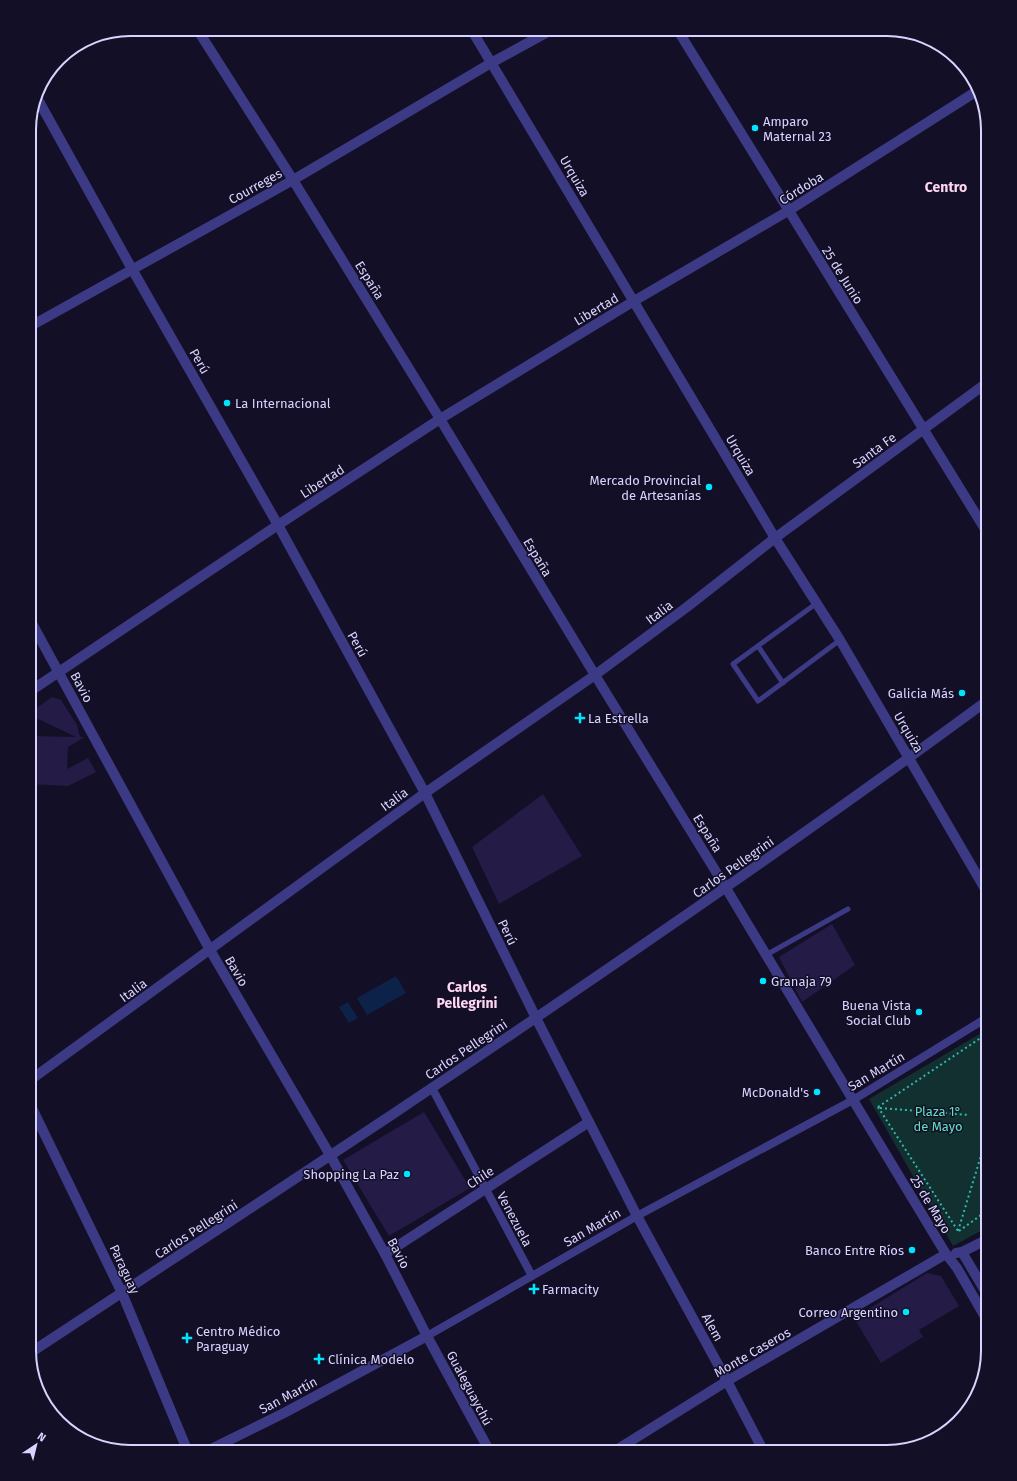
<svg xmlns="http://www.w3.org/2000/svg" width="1017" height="1481" font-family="'Fira Sans',sans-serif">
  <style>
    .green { fill: #12302f }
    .water { fill: #0c2248 }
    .building { fill: #241b47 }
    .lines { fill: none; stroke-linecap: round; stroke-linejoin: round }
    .path { stroke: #2fb8b0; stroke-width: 2; stroke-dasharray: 2 3; stroke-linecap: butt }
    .service { stroke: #3d3a85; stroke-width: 5 }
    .pedestrian { stroke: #3d3a85; stroke-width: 8 }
    .minor { stroke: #3d3a85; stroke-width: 10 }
    .tertiary { stroke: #3d3a85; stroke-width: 10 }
    .poi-dot { fill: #00e5ff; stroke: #130f26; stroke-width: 1.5 }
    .labels { text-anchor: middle; stroke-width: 3; stroke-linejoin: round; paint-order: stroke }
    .poi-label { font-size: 13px; fill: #d9d4ff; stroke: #130f26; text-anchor: start }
    .street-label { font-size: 13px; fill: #d9d4ff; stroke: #130f26 }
    .park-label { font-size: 13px; fill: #5fe0c0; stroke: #130f26 }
    .neighbourhood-label { font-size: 14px; font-weight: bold; fill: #ffd6f0; stroke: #130f26 }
    .rim { fill: none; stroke: #d9d4ff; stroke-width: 2 }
  </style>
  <rect width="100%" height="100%" fill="#130f26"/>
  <path class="green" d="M988 1029V1227L953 1246 869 1099Z"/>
  <g class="water">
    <path d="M396 976 406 993 367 1015 357 998Z"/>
    <path d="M348 1002 358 1018 349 1023 339 1007Z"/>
  </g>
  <g class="building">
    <path d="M52 697 61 700 77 725 80 737H85L68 747 67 769 88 758 96 772 68 786 29 784V736L76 737 36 718 35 709Z"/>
    <path d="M543 794 582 856 499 904 472 847Z"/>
    <path d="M832 924 855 965 802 1002 779 957Z"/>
    <path d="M424 1112 470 1188 389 1236 343 1160Z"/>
    <path d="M927 1273 941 1276 959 1306 919 1330 923 1337 881 1363 854 1318Z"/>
  </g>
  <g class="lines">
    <g class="path">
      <path d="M878 1107 958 1231"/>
      <path d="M878 1107 988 1033"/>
      <path d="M880 1108 969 1115"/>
      <path d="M958 1231 987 1136"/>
      <path d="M959 1231 988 1210"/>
    </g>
    <g class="service">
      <path d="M817 603 733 664 758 701 840 640"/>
      <path d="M758 646 783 683"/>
      <path d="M766 955 848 909"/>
    </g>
    <g class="pedestrian">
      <path d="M432 1088 532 1276"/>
      <path d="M427 1336 637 1216 853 1100 988 1017"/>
    </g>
    <g class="minor">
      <path d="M197 29 293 180 440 419 595 675 726 888 853 1100"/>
      <path d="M677 29 988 534"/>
      <path d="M36 96 132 269 278 525 425 793 536 1018 637 1216 727 1381 764 1452"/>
      <path d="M29 327 293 180 491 63 553 29"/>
      <path d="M29 618 210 950 330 1155 385 1254 427 1336 490 1452"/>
      <path d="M29 692 278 525 440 419 634 301 788 211 977 91"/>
      <path d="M29 1102 122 1293 188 1452"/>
      <path d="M385 1254 589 1122"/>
      <path d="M205 1452 284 1413 427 1336"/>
      <path d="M613 1452 727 1381 946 1254"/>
    </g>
    <g class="tertiary">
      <path d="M471 29 775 538 840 640 988 894"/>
      <path d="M29 1081 425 793 595 675 687 607 775 538 988 382"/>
      <path d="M853 1100 946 1254 957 1268 988 1322"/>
      <path d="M962 1252 988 1296"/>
      <path d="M956 1253 962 1252 988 1239"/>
      <path d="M30 1353C150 1275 270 1195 390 1116 592 981 793 844 988 700"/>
    </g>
  </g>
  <g class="poi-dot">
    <circle cx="755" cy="128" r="4"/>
    <circle cx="227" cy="403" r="4"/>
    <circle cx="709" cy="487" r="4"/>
    <circle cx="962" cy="693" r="4"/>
    <path d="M578 712h4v4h4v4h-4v4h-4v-4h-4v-4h4z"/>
    <circle cx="763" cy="981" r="4"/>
    <circle cx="919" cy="1012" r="4"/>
    <circle cx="817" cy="1092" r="4"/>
    <circle cx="407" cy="1174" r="4"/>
    <circle cx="912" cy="1250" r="4"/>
    <path d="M532 1283h4v4h4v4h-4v4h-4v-4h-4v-4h4z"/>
    <circle cx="906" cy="1312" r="4"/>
    <path d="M185 1332h4v4h4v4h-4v4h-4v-4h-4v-4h4z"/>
    <path d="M317 1353h4v4h4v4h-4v4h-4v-4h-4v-4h4z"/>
  </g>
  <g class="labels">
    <g class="poi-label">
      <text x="763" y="126">Amparo<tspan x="763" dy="15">Maternal 23</tspan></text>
      <text x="235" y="408">La Internacional</text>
      <text x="701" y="485" text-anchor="end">Mercado Provincial<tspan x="701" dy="15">de Artesanías</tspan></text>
      <text x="954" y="698" text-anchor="end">Galicia Más</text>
      <text x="588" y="723">La Estrella</text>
      <text x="771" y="986">Granaja 79</text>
      <text x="911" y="1010" text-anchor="end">Buena Vista<tspan x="911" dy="15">Social Club</tspan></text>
      <text x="809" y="1097" text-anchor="end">McDonald's</text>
      <text x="399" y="1179" text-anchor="end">Shopping La Paz</text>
      <text x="904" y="1255" text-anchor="end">Banco Entre Ríos</text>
      <text x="542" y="1294">Farmacity</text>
      <text x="898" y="1317" text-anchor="end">Correo Argentino</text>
      <text x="196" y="1336">Centro Médico<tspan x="196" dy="15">Paraguay</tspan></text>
      <text x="328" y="1364">Clínica Modelo</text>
    </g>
    <g class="street-label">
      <text transform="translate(575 176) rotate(59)" y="5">Urquiza</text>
      <text transform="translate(255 186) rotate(-29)" y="5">Courreges</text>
      <text transform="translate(801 188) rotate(-32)" y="5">Córdoba</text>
      <text transform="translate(843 275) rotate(58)" y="5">25 de Junio</text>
      <text transform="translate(370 280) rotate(58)" y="5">España</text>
      <text transform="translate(596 309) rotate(-31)" y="5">Libertad</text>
      <text transform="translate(200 361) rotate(60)" y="5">Perú</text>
      <text transform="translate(874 450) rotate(-36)" y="5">Santa Fe</text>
      <text transform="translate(741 455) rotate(59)" y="5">Urquiza</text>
      <text transform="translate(322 481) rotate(-33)" y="5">Libertad</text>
      <text transform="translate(538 557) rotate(59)" y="5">España</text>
      <text transform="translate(659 612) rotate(-37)" y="5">Italia</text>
      <text transform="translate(358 644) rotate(61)" y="5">Perú</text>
      <text transform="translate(82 687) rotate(62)" y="5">Bavio</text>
      <text transform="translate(909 732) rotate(59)" y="5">Urquiza</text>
      <text transform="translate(394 799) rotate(-36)" y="5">Italia</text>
      <text transform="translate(708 833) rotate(58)" y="5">España</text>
      <text transform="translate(733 867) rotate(-35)" y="5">Carlos Pellegrini</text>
      <text transform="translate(508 932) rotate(64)" y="5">Perú</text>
      <text transform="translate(237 971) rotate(60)" y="5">Bavio</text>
      <text transform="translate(133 990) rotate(-36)" y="5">Italia</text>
      <text transform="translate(466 1049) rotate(-34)" y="5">Carlos Pellegrini</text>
      <text transform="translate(876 1071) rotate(-31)" y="5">San Martín</text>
      <text transform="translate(480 1177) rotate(-33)" y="5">Chile</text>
      <text transform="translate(931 1204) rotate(59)" y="5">25 de Mayo</text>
      <text transform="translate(515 1219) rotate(62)" y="5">Venezuela</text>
      <text transform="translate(592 1227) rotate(-30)" y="5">San Martín</text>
      <text transform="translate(196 1229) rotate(-33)" y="5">Carlos Pellegrini</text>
      <text transform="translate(399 1253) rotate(62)" y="5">Bavio</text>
      <text transform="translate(125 1269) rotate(65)" y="5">Paraguay</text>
      <text transform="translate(713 1327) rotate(61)" y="5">Alem</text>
      <text transform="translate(752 1352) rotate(-30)" y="5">Monte Caseros</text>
      <text transform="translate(470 1388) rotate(62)" y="5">Gualeguaychú</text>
      <text transform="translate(288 1395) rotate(-28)" y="5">San Martín</text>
    </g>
    <g class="park-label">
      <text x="938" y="1116">Plaza 1°<tspan x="938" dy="15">de Mayo</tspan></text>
    </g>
    <g class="neighbourhood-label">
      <text x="946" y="192">Centro</text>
      <text x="467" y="992">Carlos<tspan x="467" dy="16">Pellegrini</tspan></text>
    </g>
  </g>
  <path d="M0 0H1017V1481H0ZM130 36H887A94 94 0 0 1 981 130V1351A94 94 0 0 1 887 1445H130A94 94 0 0 1 36 1351V130A94 94 0 0 1 130 36Z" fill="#130f26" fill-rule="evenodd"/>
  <path class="rim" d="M130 36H887A94 94 0 0 1 981 130V1351A94 94 0 0 1 887 1445H130A94 94 0 0 1 36 1351V130A94 94 0 0 1 130 36Z"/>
  <g transform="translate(36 1445) rotate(35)" stroke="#130f26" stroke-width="3" paint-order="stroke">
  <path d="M0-3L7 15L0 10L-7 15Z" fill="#d9d4ff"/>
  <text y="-6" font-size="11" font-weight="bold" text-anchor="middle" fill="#d9d4ff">N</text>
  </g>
</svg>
